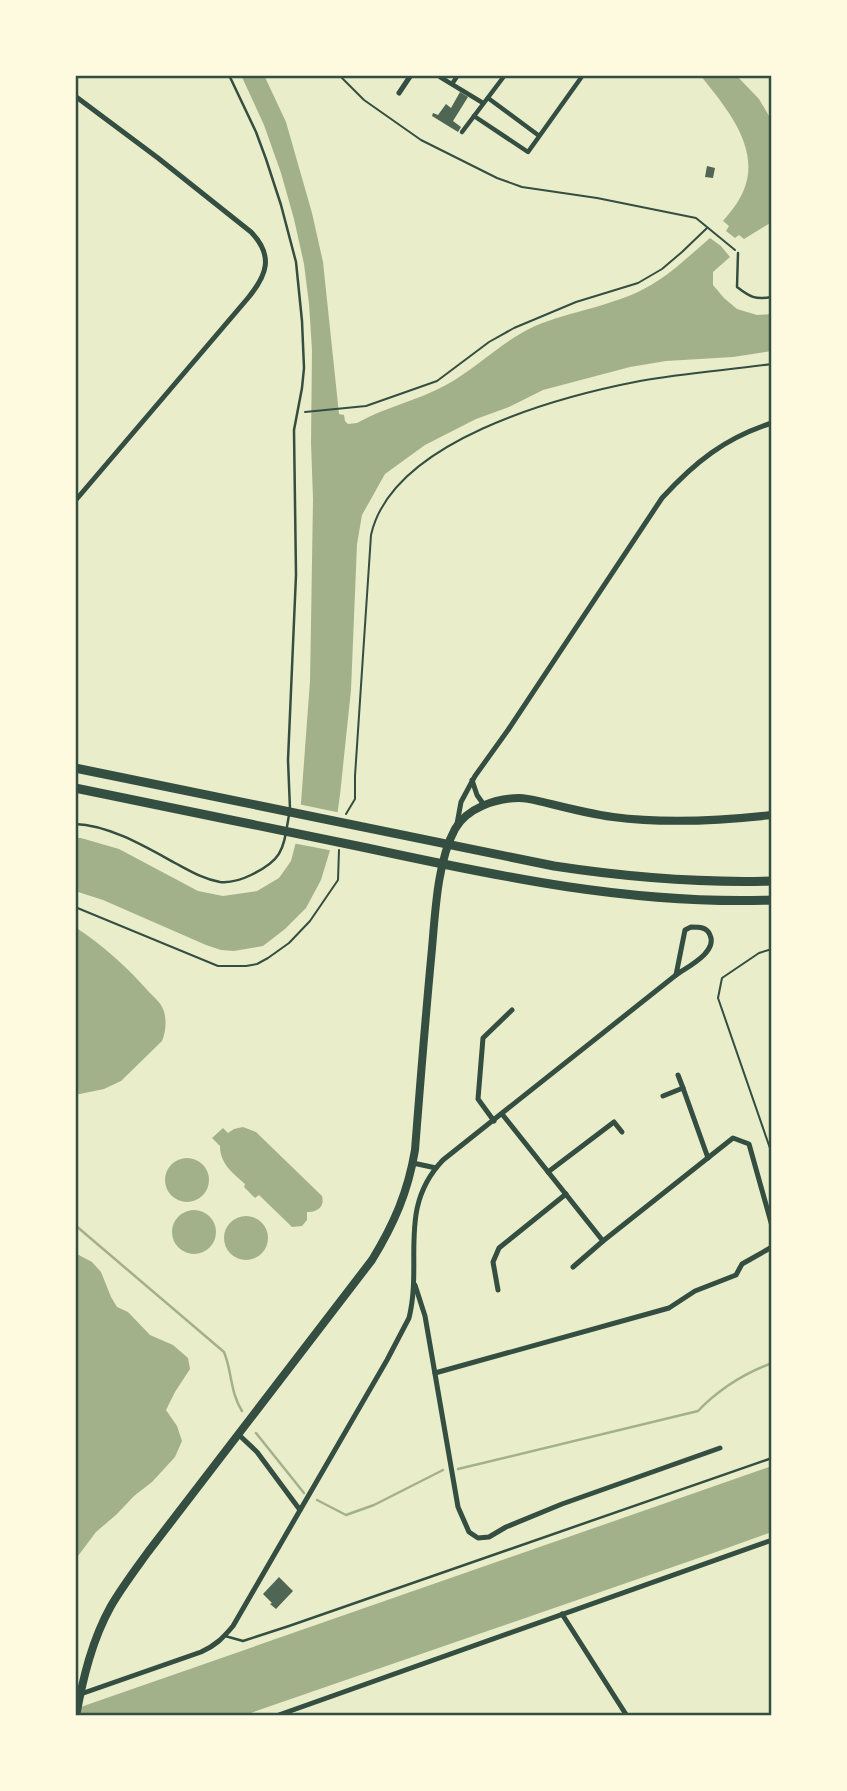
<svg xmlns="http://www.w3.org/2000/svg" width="847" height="1791" font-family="'Asap Condensed',sans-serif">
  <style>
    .water { fill: #a3b18a }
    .pier { fill: #e9edc9 }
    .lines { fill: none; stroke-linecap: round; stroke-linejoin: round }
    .stream { stroke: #a3b18a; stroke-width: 2.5 }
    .building { fill: #4f6655 }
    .path { stroke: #344e41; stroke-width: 2 }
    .service { stroke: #344e41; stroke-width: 2.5 }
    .pedestrian { stroke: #344e41; stroke-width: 4.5 }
    .minor { stroke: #344e41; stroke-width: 5 }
    .secondary { stroke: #344e41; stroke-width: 8 }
    .trunk { stroke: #344e41; stroke-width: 9 }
    .neatline { fill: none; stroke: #344e41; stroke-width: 2.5 }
  </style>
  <rect width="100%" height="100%" fill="#e9edc9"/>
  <g class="water">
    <path d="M241 75H264L286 122 312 213 323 262 339 414 344 415 345 421 348 424 357 423C385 407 417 401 446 385 477 368 502 341 535 326 571 311 618 305 651 285 672 273 691 254 710 238L721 246 730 257 713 272V285L724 298 737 309 757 315 772 314V351L733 357 666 361 630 367 543 390 509 407 476 419 425 445 385 474 362 515 357 544 351 690 340 795 334 837 321 880 306 908 285 929 263 946 234 951 221 950 206 945 103 900 75 891V838H81L119 849 198 891 223 896 257 891 279 878 291 861 299 830 310 681 311 624 313 499 311 443 312 350 309 304 304 264 294 219 281 173 264 125Z"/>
    <path d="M700 75H736L759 99 772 121V222L744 239 739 235 735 238 726 231 729 226 723 221C728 215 733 209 737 203 768 156 729 111 700 75Z"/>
    <path d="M75 927C103 945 127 967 149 992 154 997 161 1003 163 1009 167 1018 166 1032 162 1041L121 1081 104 1089 75 1095Z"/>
    <path d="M243 1127 256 1132 322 1196C325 1207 317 1212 307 1212V1220L302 1226 292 1227 259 1195 255 1198 244 1187 245 1184C233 1173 220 1164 220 1146L212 1138 223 1128 228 1133 234 1129Z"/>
    <circle cx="187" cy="1180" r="22"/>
    <circle cx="194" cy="1232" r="22"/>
    <circle cx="246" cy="1238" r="22"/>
    <path d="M75 1253 92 1262 101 1272 111 1297 117 1307 128 1312 150 1335 173 1345 188 1358 190 1369 175 1392 166 1410 177 1426 182 1441 175 1457 152 1482 134 1496 117 1514 96 1532 75 1560Z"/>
    <path d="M772 1466V1532L716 1552 242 1716H75V1709Z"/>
  </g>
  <path class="pier" d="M298 804 341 813 338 838 334 851 292 843 295 830Z"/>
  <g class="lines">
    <g class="stream">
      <path d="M75 1225 224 1352C232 1371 230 1392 242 1411"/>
      <path d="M256 1433 304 1493"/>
      <path d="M458 1469 698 1411C720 1388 743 1374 772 1363"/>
      <path d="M317 1500 346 1515 374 1505 443 1470"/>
    </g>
  </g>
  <g class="building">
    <path d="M460 92 468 97 453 121 461 127 458 132 432 116 433 113 438 115 446 104 451 108Z"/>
    <path d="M707 166 715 168 713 178 705 177Z"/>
    <path d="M279 1577 293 1591 276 1609 270 1604 272 1603 263 1594Z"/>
  </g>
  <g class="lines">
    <g class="path">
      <path d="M339 75 364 100 421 140 497 178 522 187 597 198 696 218 735 250"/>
      <path d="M305 412 366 406 437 381 489 342 514 328 576 302 638 283 662 269 682 252 707 228"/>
      <path d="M346 814 355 799V776L371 535C392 441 557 397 640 381 683 373 728 370 772 364"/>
      <path d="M75 907 218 966H246L257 964 268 958 289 943 310 921 338 880 339 850"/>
      <path d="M772 949 759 953 722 978 718 998 772 1154"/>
    </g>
    <g class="service">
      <path d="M229 75 256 132 266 159 281 205 296 262 302 321 304 368 302 388 294 430 296 575 288 760 290 809"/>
      <path d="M738 253 737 287C750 297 755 300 772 297"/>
      <path d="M75 824C109 825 146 847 175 863 190 871 203 879 220 882 231 883 241 880 251 875 284 859 283 849 289 815"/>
      <path d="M225 1636 243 1641 289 1626 772 1458"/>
    </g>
    <g class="pedestrian">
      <path d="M440 77 483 103"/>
      <path d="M452 84 458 75"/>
      <path d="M488 98 538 135"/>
      <path d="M474 116 528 152 583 75"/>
      <path d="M462 132 505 75"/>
    </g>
    <g class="minor">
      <path d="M399 93 411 75"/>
      <path d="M75 96 158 158 251 232C274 256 267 275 248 298L75 501"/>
      <path d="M472 780 477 795 484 805"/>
      <path d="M457 824 461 802 475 776 508 730 662 498C695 462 725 438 772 423"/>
      <path d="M691 927C699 927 707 927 710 935 718 952 687 967 676 975L685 930Z"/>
      <path d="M678 1075 683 1088"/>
      <path d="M663 1096 683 1088 708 1158"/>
      <path d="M502 1114 603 1241"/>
      <path d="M494 1121 478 1099 483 1038 512 1010"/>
      <path d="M413 1163 436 1168"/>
      <path d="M548 1172 614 1122 622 1132"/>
      <path d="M573 1267 603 1241 733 1138 749 1144 772 1226"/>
      <path d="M415 1285 425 1316 458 1507 469 1532 478 1538 489 1537 506 1527 562 1504 720 1448"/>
      <path d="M498 1290 493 1262 499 1248 566 1194"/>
      <path d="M435 1373 669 1308 695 1291 736 1275 742 1264 772 1247"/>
      <path d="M238 1434 257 1452 300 1510"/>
      <path d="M562 1614 627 1716"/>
      <path d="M75 1696 201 1652C215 1646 223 1638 233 1626L387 1360 409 1318C423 1261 397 1208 443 1160L676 975"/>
      <path d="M276 1716 772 1540"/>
    </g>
    <path class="secondary" d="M76 1716C83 1678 92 1640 111 1606 122 1587 135 1570 148 1552L372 1260C394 1224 408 1192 415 1150 420 1086 425 1023 431 959 435 920 436 864 455 829 467 808 496 798 519 798 530 798 540 802 551 804 571 809 592 814 613 817 666 824 719 821 772 815"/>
    <g class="trunk">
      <path d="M75 768 554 866C626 877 699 883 772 881"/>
      <path d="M75 788C172 808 270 828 367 848 501 877 633 905 772 900"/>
    </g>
  </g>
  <rect width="847" height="1791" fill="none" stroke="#fefae0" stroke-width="154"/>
  <rect x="77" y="77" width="693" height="1637" class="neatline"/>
</svg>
